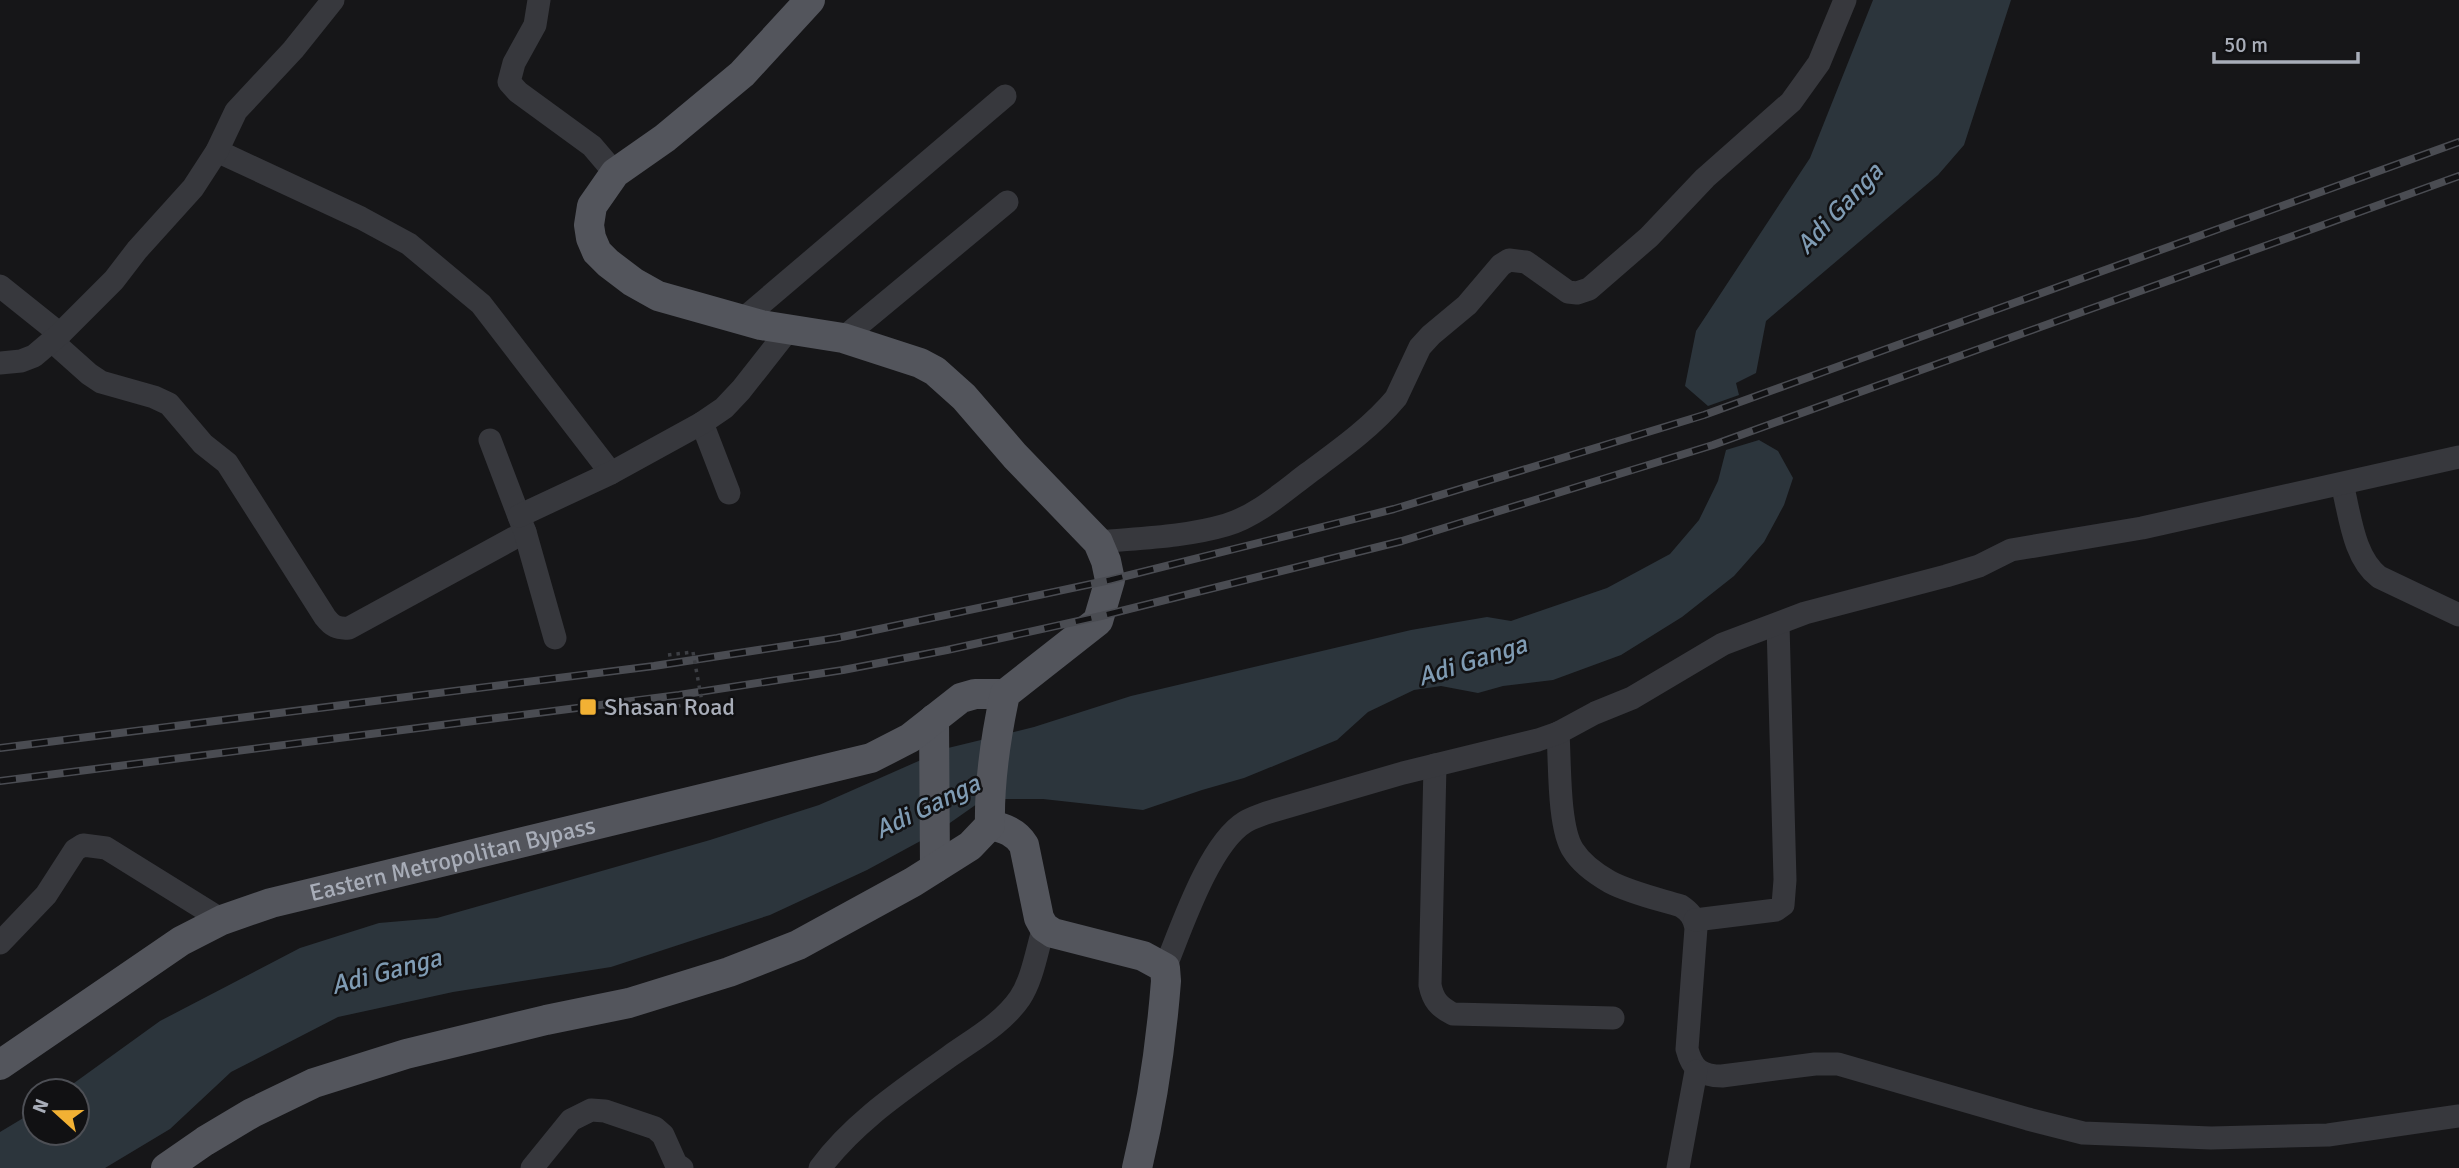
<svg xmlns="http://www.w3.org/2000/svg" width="2459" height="1168" font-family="Signika,sans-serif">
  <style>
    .water { fill: #2c353c }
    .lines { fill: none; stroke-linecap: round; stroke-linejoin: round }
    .path { stroke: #3d3f44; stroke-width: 3.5; stroke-dasharray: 3.5 5; stroke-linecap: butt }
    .minor { stroke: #37383d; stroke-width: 23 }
    .major { stroke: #53555c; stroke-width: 30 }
    .rail-casing { stroke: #4a4c52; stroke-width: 8 }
    .rail { stroke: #111113; stroke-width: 5; stroke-dasharray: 16; stroke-linecap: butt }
    .path-bridge { stroke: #3d3f44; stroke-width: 3.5; stroke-dasharray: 3.5 5; stroke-linecap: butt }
    .poi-dot { fill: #f2b134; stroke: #111113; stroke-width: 2.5 }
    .labels { text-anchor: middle; stroke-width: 5; stroke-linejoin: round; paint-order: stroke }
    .poi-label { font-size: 24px; fill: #a8adb8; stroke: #111113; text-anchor: start }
    .street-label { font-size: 24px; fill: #a8adb8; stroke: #111113 }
    .water-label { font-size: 26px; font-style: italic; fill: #7f9bb3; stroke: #111113 }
  </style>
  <rect width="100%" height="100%" fill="#161618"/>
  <g class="water">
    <path d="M1873 0H2011L1964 145 1938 175 1766 321 1756 373 1736 383 1739 395 1708 406 1685 386 1696 331 1810 158Z"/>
    <path d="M1759 440 1778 451 1793 478 1784 505 1764 542 1734 576 1682 617 1621 655 1553 680 1503 686 1478 693 1441 686 1414 690 1368 712 1337 740 1244 778 1202 790 1143 810 1043 799H984L937 832 867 870 770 915 611 967 453 992 338 1017 231 1072 170 1129 105 1168H0V1132L35 1111V1133H77V1091H63L160 1021 300 948 379 923 437 918 710 840 819 805 948 748 1034 727 1131 696 1411 630 1487 617 1511 621 1607 588 1670 554 1699 520 1718 481 1726 450Z"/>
  </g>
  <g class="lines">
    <g class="path">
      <path d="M668 655 693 652"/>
      <path d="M677 706 702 702"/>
    </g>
    <g class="minor">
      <path d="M539 0 535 25 514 63 509 82 518 92 592 146 615 173"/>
      <path d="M217 151 361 218 409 244 481 304 611 473"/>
      <path d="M0 286 60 334"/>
      <path d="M742 320 1005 96"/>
      <path d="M843 338 1007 202"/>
      <path d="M52 341 89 374 101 382 154 397 169 404 203 444 227 463 325 617C332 626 337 629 349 628L525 532"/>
      <path d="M0 363 21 361 34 356 60 334 114 280 137 250 193 188 217 151 236 111 293 50 333 0"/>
      <path d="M702 423 729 493"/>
      <path d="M490 440 525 532 555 638"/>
      <path d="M2342 484C2350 514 2353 557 2379 577L2459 615"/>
      <path d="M519 516 611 473 702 423 724 408 741 390 789 329"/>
      <path d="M1098 542C1140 538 1185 537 1226 525 1256 516 1282 493 1307 474 1338 451 1371 428 1396 398L1420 347 1431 335 1467 305 1501 265 1509 260 1526 262 1568 292 1577 293 1589 289 1649 237 1705 178 1791 102 1819 63 1845 0"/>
      <path d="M1558 733C1560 762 1558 827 1573 850 1581 863 1596 874 1610 882 1631 893 1658 899 1681 906 1690 912 1694 917 1696 928L1687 1049C1692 1069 1701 1076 1722 1076L1815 1064H1838L2028 1119 2083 1133 2211 1138 2328 1135 2459 1116"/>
      <path d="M1435 765 1430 985C1433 1000 1439 1007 1453 1014L1613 1018"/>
      <path d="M1695 920 1776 910 1783 905 1785 880 1778 624"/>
      <path d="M0 943 46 895 75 850 83 845 106 848 222 920"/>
      <path d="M1165 968C1181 929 1209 844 1245 822 1251 818 1259 816 1266 813L1403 773 1538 740 1558 733 1595 713 1632 698 1723 644 1805 613 1946 576 1979 566 2011 550 2142 528 2459 457"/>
      <path d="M532 1168 571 1120 591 1110 605 1111 655 1128 663 1135 676 1164 682 1168"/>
      <path d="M820 1168C855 1121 903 1090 950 1056 974 1039 1003 1023 1020 998 1033 978 1037 949 1044 927"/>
      <path d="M1678 1168 1696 1071"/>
    </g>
    <g class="major">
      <path d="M934 719 935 868"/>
      <path d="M990 825C1004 828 1016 832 1024 845L1039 918 1044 927 1053 933 1143 956 1165 968 1166 981C1161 1045 1152 1106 1137 1168"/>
      <path id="s1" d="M0 1065 181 941 222 920 271 903 871 758 910 738 961 698 975 694H1005"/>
      <path d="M166 1168 205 1141 252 1113 314 1083 406 1054 546 1020 629 1003 729 972 798 945 913 882 970 846 990 825C989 782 996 736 1005 694L1098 621 1110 580 1106 561 1098 542 1015 456 964 397 935 371 920 363 843 338 761 325 658 296 633 282 608 263 597 252 591 238 589 225 592 206 615 173 665 138 742 74 810 0"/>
    </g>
    <defs>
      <g id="rail">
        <path d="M0 748 654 666 837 638 1110 580 1394 509 1704 415 2459 142"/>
        <path d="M0 781 679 695 843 670 947 650 1101 616 1402 541 1713 445 2459 176"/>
      </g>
    </defs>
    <use href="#rail" class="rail-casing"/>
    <use href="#rail" class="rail"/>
    <path class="path-bridge" d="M693 652 702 702"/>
  </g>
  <rect class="poi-dot" x="579" y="698" width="18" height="18" rx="3.5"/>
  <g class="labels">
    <g class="poi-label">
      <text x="604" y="715">Shasan Road</text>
    </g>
    <g class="street-label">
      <text dy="8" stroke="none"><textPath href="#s1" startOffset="504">Eastern Metropolitan Bypass</textPath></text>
    </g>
    <g class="water-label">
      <text transform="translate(1839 208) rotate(-47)" y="9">Adi Ganga</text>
      <text transform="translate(1472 660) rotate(-18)" y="9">Adi Ganga</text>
      <text transform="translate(927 806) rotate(-26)" y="9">Adi Ganga</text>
      <text transform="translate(386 971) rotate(-15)" y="9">Adi Ganga</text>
    </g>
  </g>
  <g transform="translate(56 1112) rotate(291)"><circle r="33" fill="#111113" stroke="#4d4f55" stroke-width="2"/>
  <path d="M0-5L12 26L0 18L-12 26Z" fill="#f2b134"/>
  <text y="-10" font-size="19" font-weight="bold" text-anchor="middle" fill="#a8adb8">N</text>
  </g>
  <path d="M2214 52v10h144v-10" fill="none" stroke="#a8adb8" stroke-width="3.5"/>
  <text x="2224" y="52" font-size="21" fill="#a8adb8" stroke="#111113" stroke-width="5" paint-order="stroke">50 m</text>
</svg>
